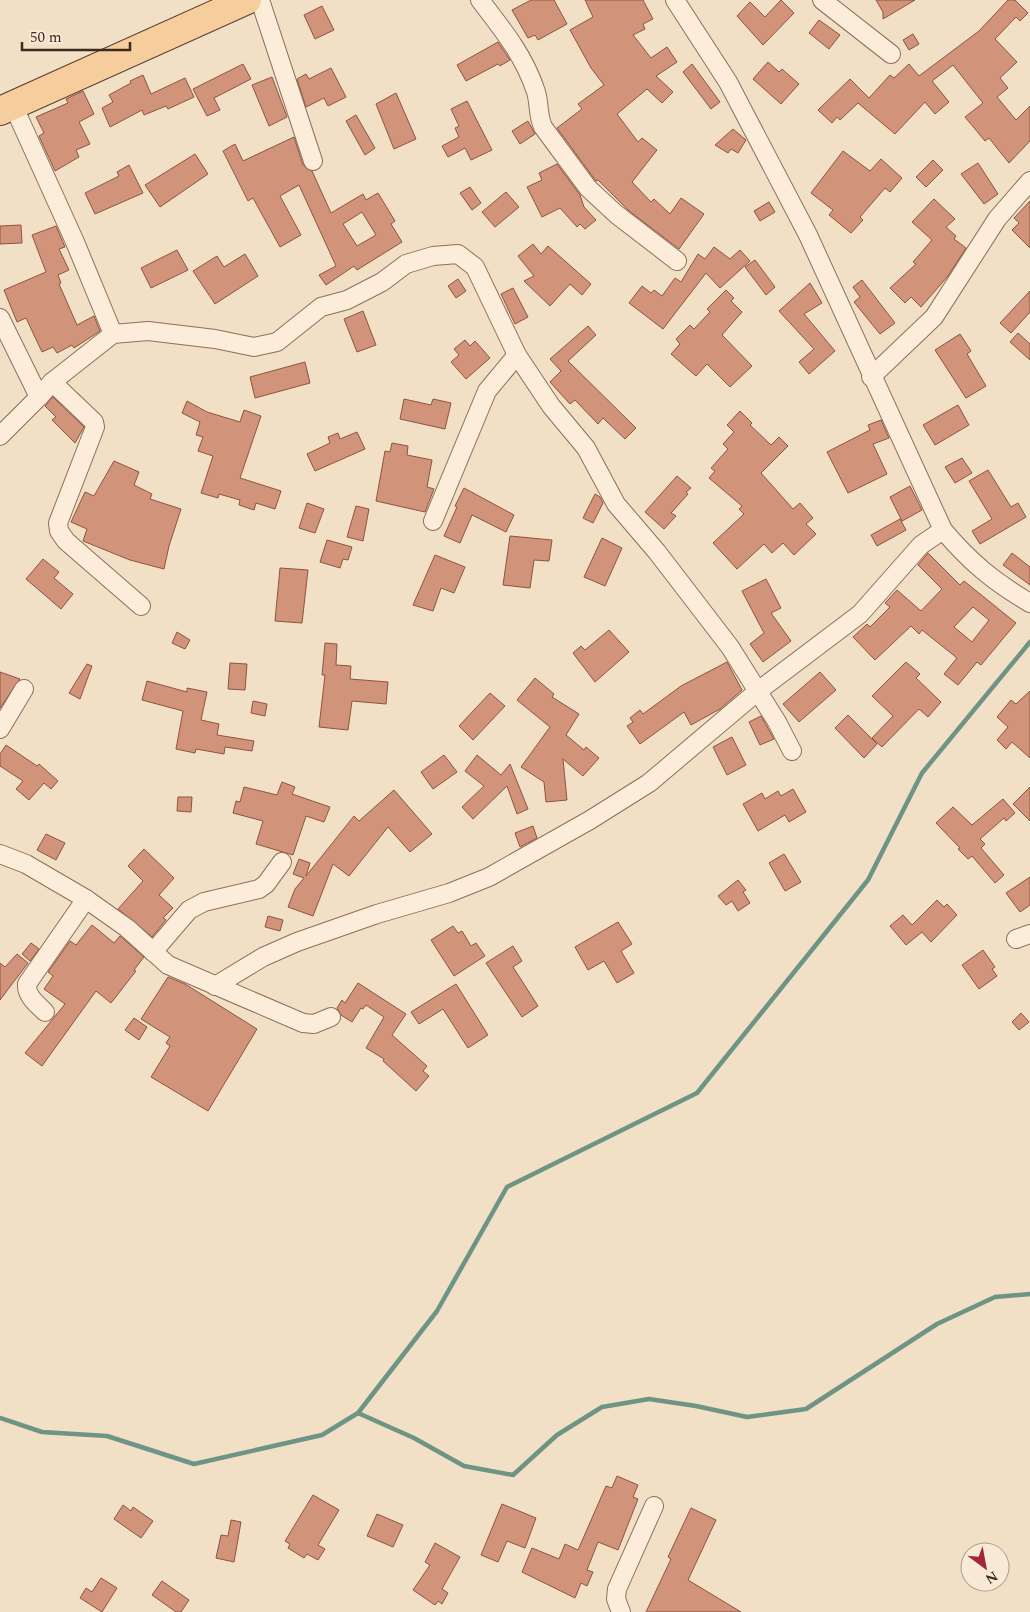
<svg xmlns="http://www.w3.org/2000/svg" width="1030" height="1612" font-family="Spectral,serif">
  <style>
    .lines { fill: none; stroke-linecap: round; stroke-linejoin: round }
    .stream { stroke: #6d9485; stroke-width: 4.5 }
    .building { fill: #d1937a; stroke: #8f543e; fill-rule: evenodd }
    .minor-casing { stroke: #8e6f5a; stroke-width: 20 }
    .primary-casing { stroke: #5c3e2e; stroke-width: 30 }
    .minor { stroke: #fbedda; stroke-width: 18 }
    .primary { stroke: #f6ce9d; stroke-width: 28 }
  </style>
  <rect width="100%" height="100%" fill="#f1dfc6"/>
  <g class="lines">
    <g class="stream">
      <path d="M358 1413 437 1311 507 1187 697 1093 868 880 922 773 1030 642"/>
      <path d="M0 1418 42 1432 107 1436 194 1464 322 1435 358 1413 414 1438 464 1466 513 1475 557 1435 602 1407 649 1399 696 1406 747 1417 806 1409 937 1324 995 1297 1030 1294"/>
    </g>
  </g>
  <g class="building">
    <path d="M531 0H554L567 24 538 40 535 35 528 38 512 10Z"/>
    <path d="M585 0H643L653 19 643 24 645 29 633 35 651 58 667 47 677 62 656 76 673 92 662 103 647 89 617 114 638 142 642 138 657 150 632 182 651 202 654 199 670 214 681 198 704 214 679 249 629 211 598 180 596 181 557 128 582 109 578 104 604 85 591 68 570 30 593 17Z"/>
    <path d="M781 0 794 13 763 45 737 16 750 2 765 17Z"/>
    <path d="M876 0H915L883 19V12Z"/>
    <path d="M1008 0H1015L1028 13 1020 21 1016 17 995 39 1017 62 1000 78 1008 88 997 97 1016 120 1030 106V141L1009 163 989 138 985 141 965 117 983 103 953 65 932 81 949 102 935 114 925 102 895 134 858 103 840 120 837 117 832 123 818 110 850 79 869 98 890 75 894 78 909 64 919 76 979 31Z"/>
    <path d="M322 6 334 30 315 39 304 15Z"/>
    <path d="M819 20 840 35 829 49 809 33Z"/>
    <path d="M913 34 919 44 909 50 903 40Z"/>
    <path d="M498 42 510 60 500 66 498 64 466 81 457 65Z"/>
    <path d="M768 62 779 72 782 69 799 84 781 104 753 79Z"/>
    <path d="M243 64 251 79 214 98 220 110 207 116 193 89Z"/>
    <path d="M692 64 720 102 711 109 683 72Z"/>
    <path d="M331 68 346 97 328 106 324 98 306 107 297 79 306 74 309 79Z"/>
    <path d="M143 75 151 94 185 78 194 97 168 109 166 106 144 115 142 110 110 127 102 108 113 102 109 95 131 83 130 81Z"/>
    <path d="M272 77 287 117 269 126 252 85Z"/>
    <path d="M83 91 94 114 79 122 90 144 76 150 79 157 55 171 39 136 44 133 36 117 68 103 66 99Z"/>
    <path d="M396 93 416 139 394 149 376 104Z"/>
    <path d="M467 101 492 150 471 160 465 148 448 157 442 146 459 137 455 128 459 126 451 109Z"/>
    <path d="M356 115 375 148 365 155 346 121Z"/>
    <path d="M528 121 535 134 520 144 512 131Z"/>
    <path d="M733 129 746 140 738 153 731 149 728 153 715 145Z"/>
    <path d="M294 137 303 165 312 171 331 213 363 194 366 200 378 193 395 221 391 224 402 242 357 270 354 266 326 285 319 275 336 266 299 185 280 196 301 235 280 247 253 198 248 201 223 151 235 144 243 161ZM362 212 376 235 357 246 343 224Z"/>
    <path d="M843 151 870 171 881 159 902 178 890 192 885 188 860 217 863 220 851 233 829 215 833 210 811 193Z"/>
    <path d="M195 154 208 174 160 207 145 185Z"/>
    <path d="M933 160 943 170 926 187 916 177Z"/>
    <path d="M978 163 998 194 984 204 961 174Z"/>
    <path d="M557 164 580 195 584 207 596 220 585 229 580 224 577 227 560 208 542 217 527 187 542 180 539 173Z"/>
    <path d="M129 165 143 193 95 214 85 193 119 176 117 172Z"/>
    <path d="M470 187 481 203 472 210 460 193Z"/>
    <path d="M506 192 519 207 495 227 482 212Z"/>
    <path d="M934 199 955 219 946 227 956 236 954 239 966 248 948 276 921 307 911 297 905 303 890 288 916 264 913 262 932 240 912 222Z"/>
    <path d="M1030 201V248L1012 230 1019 223 1014 218Z"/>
    <path d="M769 202 775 212 760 221 754 211Z"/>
    <path d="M21 225 22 243 0 244V226Z"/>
    <path d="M56 226 65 247 59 249 69 270 58 275 61 283 59 284 77 325 94 316 100 331 74 348 72 345 57 353 53 347 42 352 26 318 17 322 4 290 46 272 32 235Z"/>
    <path d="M533 244 541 254 548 246 591 284 582 295 570 284 550 306 524 281 534 276 518 256Z"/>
    <path d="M714 247 730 259 740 250 750 261 720 288 706 273 663 329 629 303 642 286 651 293 654 290 662 296 675 278 681 282 698 254 705 259Z"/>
    <path d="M177 250 188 270 151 288 141 268Z"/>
    <path d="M245 254 258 276 215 304 193 271 217 256 224 267Z"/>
    <path d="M755 260 775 287 766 295 745 267Z"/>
    <path d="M458 279 466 291 456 298 448 286Z"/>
    <path d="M862 280 895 323 880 334 854 302 860 297 853 287Z"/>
    <path d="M810 283 822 303 804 314 835 351 809 374 799 362 814 349 779 311Z"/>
    <path d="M513 288 528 317 515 324 501 294Z"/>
    <path d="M726 290 734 298 731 301 742 312 722 335 752 366 730 387 707 364 696 376 671 354 680 344 676 339 690 325 694 329 710 312 707 309Z"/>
    <path d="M1030 291V312L1011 333 1000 323Z"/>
    <path d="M363 311 376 345 357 352 344 319Z"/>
    <path d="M588 326 596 335 568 361 636 428 625 439 603 418 598 424 575 400 570 404 550 382 561 371 550 359Z"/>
    <path d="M1018 333 1030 344V360L1010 342Z"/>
    <path d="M960 334 971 351 967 354 986 386 966 398 935 350Z"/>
    <path d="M465 340 470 346 475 341 490 358 466 379 451 362 459 355 454 349Z"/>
    <path d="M305 362 310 383 255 398 250 377Z"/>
    <path d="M53 397 84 427 75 443 52 420 56 417 45 406Z"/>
    <path d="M404 399 431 405 433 399 451 403 445 429 400 419Z"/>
    <path d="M187 401 207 412 240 422 244 410 261 416 240 478 281 491 275 509 256 503 254 510 239 505 240 500 219 494 218 498 201 493 213 456 198 451 203 437 196 435 200 422 182 413Z"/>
    <path d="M958 405 969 425 935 445 923 425Z"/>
    <path d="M740 411 752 423 750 425 771 445 779 437 788 446 761 473 793 509 800 503 813 518 806 524 816 534 794 555 783 543 772 553 764 544 737 569 713 543 744 514 739 509 742 506 709 478 715 471 711 468 728 449 723 444 734 432 727 425Z"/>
    <path d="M881 420 889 438 873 444 887 474 848 493 827 452 870 430 868 425Z"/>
    <path d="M357 432 365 449 315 471 307 454 330 443 328 437 338 433 340 439Z"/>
    <path d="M392 443 408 446 407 455 432 460 427 487 434 489 425 512 376 501 385 451 390 452Z"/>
    <path d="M962 458 972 473 955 483 945 467Z"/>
    <path d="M114 461 139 472 134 485 152 494 150 499 181 509 169 546 164 569 130 560 83 541 87 529 71 522 85 492 94 496Z"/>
    <path d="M988 470 1011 507 1018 503 1026 517 980 544 972 531 992 519 969 481Z"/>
    <path d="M677 476 691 488 686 492 688 494 671 513 676 516 664 529 645 512Z"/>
    <path d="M910 486 922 510 902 521 890 497Z"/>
    <path d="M464 488 514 515 506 532 472 515 460 543 444 536 457 507 455 506Z"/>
    <path d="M595 494 600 497 603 503 593 523 583 518Z"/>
    <path d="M307 503 324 509 315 533 299 528Z"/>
    <path d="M356 506 369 509 363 541 347 537Z"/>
    <path d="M900 519 906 530 877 546 871 535Z"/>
    <path d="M510 536 552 540 549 561 534 560 530 588 503 585Z"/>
    <path d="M602 538 622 548 605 586 584 577Z"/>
    <path d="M327 540 352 547 348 560 343 559 340 568 320 562Z"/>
    <path d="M928 553 960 585 964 581 1016 623 981 665 977 662 958 685 944 674 957 658 922 630 919 634 911 626 875 660 853 637 867 624 870 627 890 607 885 603 897 590 921 611 942 589 918 565ZM973 607 989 620 972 642 954 627Z"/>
    <path d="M1012 553 1030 567V585L1003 565Z"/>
    <path d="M435 555 465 567 454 593 441 588 433 611 413 605Z"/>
    <path d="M43 559 59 572 54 578 73 594 61 609 26 579Z"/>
    <path d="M280 568 308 570 302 623 275 621Z"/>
    <path d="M766 579 781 608 771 613 791 641 763 662 750 644 764 633 742 591Z"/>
    <path d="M609 630 629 652 595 682 573 653 581 646 585 650Z"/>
    <path d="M177 632 190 640 185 649 172 643Z"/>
    <path d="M325 643 337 644 336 665 351 666 350 679 388 682 386 704 352 701 348 730 319 727 325 675H322Z"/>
    <path d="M727 662 742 690 720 709 691 725 684 712 640 744 627 726 633 722 630 718 640 710 643 714 681 686Z"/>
    <path d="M906 662 920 674 916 678 941 702 928 717 919 709 882 747 872 738 893 716 872 696Z"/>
    <path d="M230 663 247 664 245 690 228 689Z"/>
    <path d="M87 664 92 666 80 699 69 693Z"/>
    <path d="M0 672 20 679 0 708Z"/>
    <path d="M820 672 836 690 799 722 783 704Z"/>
    <path d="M535 678 554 694 552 697 579 714 566 735 584 750 586 747 599 758 583 776 563 759 567 800 546 802 544 782 521 767 550 727 517 700Z"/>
    <path d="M147 681 187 692V688L207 692 201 720 219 724 217 735 254 741 252 751 225 747 224 754 196 749 195 753 176 749 183 711 142 700Z"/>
    <path d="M1030 691V758L1012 742 1006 749 997 740 1008 727 997 717 1011 700 1016 704Z"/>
    <path d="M490 693 505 706 473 740 459 726Z"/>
    <path d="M253 701 267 704 265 716 251 713Z"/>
    <path d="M848 715 877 744 864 758 835 728Z"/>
    <path d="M761 716 774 739 760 745 749 722Z"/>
    <path d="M732 737 746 765 727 775 713 747Z"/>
    <path d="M6 745 37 766 39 764 58 781 51 789 44 783 29 800 16 789 23 781 0 766V754Z"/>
    <path d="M444 755 457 772 433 789 421 772Z"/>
    <path d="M477 755 501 775 510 764 528 809 517 814 507 786 473 819 462 807 484 786 465 771Z"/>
    <path d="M282 782 295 787 292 794 330 807 324 822 306 816 293 855 256 844 263 821 233 813 236 801 240 802 244 787 277 795Z"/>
    <path d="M1030 787V821L1013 804Z"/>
    <path d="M793 789 806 812 789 822 785 815 758 831 743 804 762 793 765 799 778 791 781 796Z"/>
    <path d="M394 790 432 834 410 852 388 827 349 876 333 864 313 916 288 907 295 889 304 878 293 874 299 859 310 863 306 876 354 816 359 821Z"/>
    <path d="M178 797H192L191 812 177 811Z"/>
    <path d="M1003 799 1015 813 1006 821 1004 818 980 839 985 844 981 848 1004 875 995 883 972 856 968 859 958 849 960 848 936 823 953 807 972 825Z"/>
    <path d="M533 826 537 838 520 847 515 833Z"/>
    <path d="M46 834 65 843 56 860 37 850Z"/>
    <path d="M144 849 174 878 159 895 173 908 163 918 166 920 152 937 118 909 143 881 128 866Z"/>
    <path d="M784 854 801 882 785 891 769 863Z"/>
    <path d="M1030 877V905L1020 912 1006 893Z"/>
    <path d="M738 880 746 890 743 892 750 903 738 911 732 901 726 905 718 896Z"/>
    <path d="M937 900 944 907 947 904 957 915 931 942 922 932 906 945 890 926 903 915 912 925Z"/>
    <path d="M268 916 283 920 280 931 265 927Z"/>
    <path d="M618 922 632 944 621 951 634 973 617 983 604 961 588 970 575 947Z"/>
    <path d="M92 925 114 943 120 936 144 957 134 970 136 971 111 1003 96 991 42 1066 25 1053 65 1004 44 989 53 976 48 972 70 941 76 945Z"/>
    <path d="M453 926 458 933 462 931 471 946 476 943 485 956 454 976 431 940Z"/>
    <path d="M31 943 39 949 30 961 22 954Z"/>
    <path d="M513 946 522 961 513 967 538 1006 522 1017 486 963Z"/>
    <path d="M983 950 995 967 992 969 997 976 979 989 962 965Z"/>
    <path d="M17 954 28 963 0 1000V963L5 967Z"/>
    <path d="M168 977 185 984 257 1029 208 1111 151 1077 170 1046 166 1043 170 1037 141 1019Z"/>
    <path d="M358 983 406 1014 392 1035 427 1066 423 1071 429 1076 416 1091 383 1061 384 1059 366 1048 384 1017 366 1005 363 1009 361 1008 352 1022 341 1015 337 1008 342 1000 345 1003Z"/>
    <path d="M456 984 488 1035 468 1048 443 1009 419 1024 411 1012Z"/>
    <path d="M1021 1013 1029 1022 1019 1030 1012 1022Z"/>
    <path d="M134 1018 147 1027 139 1040 125 1030Z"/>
    <path d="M617 1476 638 1485 633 1497 638 1499 618 1550 598 1542 587 1570 593 1572 587 1586 581 1583 575 1598 522 1572 532 1548 559 1559 565 1544 578 1550 606 1486 612 1488Z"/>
    <path d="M313 1495 339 1510 318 1545 325 1549 318 1560 307 1554 304 1558 288 1548 290 1544 285 1541Z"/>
    <path d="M502 1504 536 1518 525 1548 507 1541 498 1562 481 1555Z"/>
    <path d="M123 1505 131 1511 133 1507 153 1521 141 1538 114 1519Z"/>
    <path d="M691 1508 716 1520 688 1580 741 1612H646L671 1559 668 1557Z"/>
    <path d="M377 1514 403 1525 393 1547 367 1536Z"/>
    <path d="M231 1520 241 1522 234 1562 216 1558 221 1535 228 1536Z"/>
    <path d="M435 1543 460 1557 442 1589 448 1593 442 1604 438 1601 435 1605 413 1590 430 1565 425 1562Z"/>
    <path d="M101 1578 117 1588 102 1612 80 1598 86 1588 92 1592Z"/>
    <path d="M162 1581 189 1600 181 1612H176L152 1595Z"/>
  </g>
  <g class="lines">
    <defs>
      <g id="minor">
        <path d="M260 0 313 161"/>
        <path d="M480 0C502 29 523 54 535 89 540 101 537 114 543 127L588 188 616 214 677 261"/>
        <path d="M675 0 728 82 808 235 943 530C970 562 994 582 1030 603"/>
        <path d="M822 0 891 54"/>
        <path d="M13 105 75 242 113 334"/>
        <path d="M0 318 39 397 0 436"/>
        <path d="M871 377 934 317 997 219 1030 181"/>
        <path d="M52 382 94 422 95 427 58 523 59 531 66 541 141 606"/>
        <path d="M39 397 52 382 113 334 148 331 215 339 254 347 277 342 321 307 347 300 382 282 406 264 433 256 458 254 475 267 517 355 551 406 586 448 616 504 657 552 730 647 777 722 792 751"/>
        <path d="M433 521 487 391 517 355"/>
        <path d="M0 729 24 689"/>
        <path d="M0 854 26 864 86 899 127 928 168 965 303 1023 314 1024 331 1017"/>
        <path d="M1016 939 1030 934"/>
        <path d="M153 952 189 910 204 902 259 889 266 884 282 862"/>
        <path d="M215 986 263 957 297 942 377 914 449 893 489 877 590 820 649 783 758 691 860 614 921 545 943 530"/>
        <path d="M45 1012C37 1004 26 996 27 984L86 899"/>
        <path d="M621 1612 616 1599 617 1589 654 1506"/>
      </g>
      <path id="primary" d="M0 111 247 0"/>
    </defs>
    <use href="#minor" class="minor-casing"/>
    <use href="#primary" class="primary-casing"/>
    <use href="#minor" class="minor"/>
    <use href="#primary" class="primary"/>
  </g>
  <g transform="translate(985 1567) rotate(148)"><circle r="24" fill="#f8ead6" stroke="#ad9d8d"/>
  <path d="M0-4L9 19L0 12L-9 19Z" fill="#a12637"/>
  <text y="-8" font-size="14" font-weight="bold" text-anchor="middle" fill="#3d2a1f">N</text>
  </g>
  <path d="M22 42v8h108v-8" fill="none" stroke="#3d2a1f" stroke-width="2.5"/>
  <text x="30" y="42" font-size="15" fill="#3d2a1f" stroke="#f8ead6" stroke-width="4" paint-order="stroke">50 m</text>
</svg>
